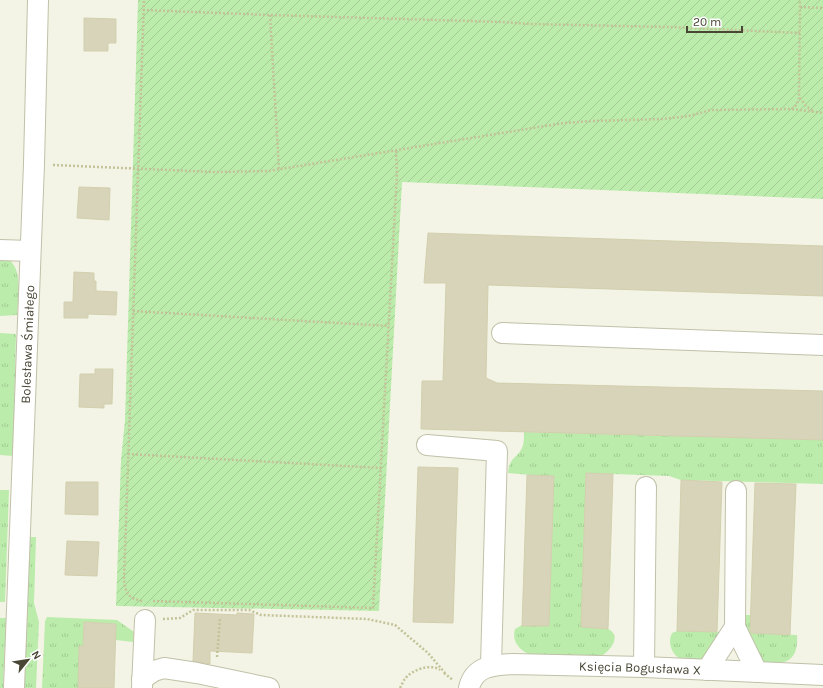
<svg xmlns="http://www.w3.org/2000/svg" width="823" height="688" font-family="Karla,sans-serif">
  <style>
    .grass { fill: url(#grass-tufts) }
    .garden { fill: url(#garden-furrows) }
    .building { fill: #d7d4ba; stroke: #d2cfad }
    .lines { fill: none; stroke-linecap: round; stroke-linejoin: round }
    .minor-casing { stroke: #c1c0a8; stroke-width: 22 }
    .path { stroke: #c3c298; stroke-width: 2.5; stroke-dasharray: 2 2; stroke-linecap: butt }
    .minor { stroke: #fff; stroke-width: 20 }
    .labels { text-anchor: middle; stroke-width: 4; stroke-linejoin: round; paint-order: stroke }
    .street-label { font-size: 13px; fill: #484635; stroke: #fff }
  </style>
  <defs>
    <pattern id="grass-tufts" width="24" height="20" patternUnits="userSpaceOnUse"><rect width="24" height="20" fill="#bbecab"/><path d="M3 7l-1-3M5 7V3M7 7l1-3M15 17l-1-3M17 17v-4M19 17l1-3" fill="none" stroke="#a2cc94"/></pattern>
    <pattern id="garden-furrows" width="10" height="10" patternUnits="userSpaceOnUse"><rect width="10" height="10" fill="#bbecab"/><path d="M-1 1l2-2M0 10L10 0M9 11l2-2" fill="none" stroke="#a2cc94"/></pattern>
  </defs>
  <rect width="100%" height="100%" fill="#f4f4e6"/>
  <g class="grass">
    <path d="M0 257H6C8 259 12 262 13 264 22 276 18 302 17 315L0 316Z"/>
    <path d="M0 333 16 334 13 456 0 455Z"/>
    <path d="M524 432 823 440V484L681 480 669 476 586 473 581 627 608 629C623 636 609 653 599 657L532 656C521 651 511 643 515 629L522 625 549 626 554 477 508 473C509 456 520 457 523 445 524 441 524 436 524 432Z"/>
    <path d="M0 490H9L5 602H0Z"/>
    <path d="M27 537H36L34 603 39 622 36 688H22Z"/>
    <path d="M745 615H750V633L797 635C799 664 782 665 759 663L745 633Z"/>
    <path d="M47 617 117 620 134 632 133 642 116 640V624L84 622 82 679H78V688H42L45 621Z"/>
    <path d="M0 618H6L3 688H0Z"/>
    <path d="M677 631 720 632 705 662C698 661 690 662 683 660 672 656 667 643 672 633Z"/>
  </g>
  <path class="garden" d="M138 0H823V199L402 182 379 611 116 606 121 460 125 420Z"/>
  <g class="building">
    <path d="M84 18 116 19V43H108V51H84Z"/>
    <path d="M79 187 110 188 109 220 77 218Z"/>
    <path d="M428 233 823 246V296L488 285 486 378 497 383 823 391V440L421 429 422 381H443L446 283H424Z"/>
    <path d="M74 272 94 273V281H96V291L117 292 116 315 88 314V318H64V302H73Z"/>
    <path d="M95 369H113L112 404H104V408L79 407 80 374H95Z"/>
    <path d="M418 467 458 468 453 623 413 622Z"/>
    <path d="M586 473 613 474 608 629 581 627Z"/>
    <path d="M527 475 554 476 549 626H522Z"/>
    <path d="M681 480 722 482 717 632 677 631Z"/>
    <path d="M66 482H98V515L65 514Z"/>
    <path d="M755 483 796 484 790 635 751 633 750 631Z"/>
    <path d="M67 541 99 542 97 576 65 575Z"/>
    <path d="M195 613 237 615V613L254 614 252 653 210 651V664L193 661Z"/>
    <path d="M84 622 116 624 114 688H78L79 646H83Z"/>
  </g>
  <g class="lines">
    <defs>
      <g id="minor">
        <path d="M0 250 30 251"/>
        <path d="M502 333 823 345"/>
        <path d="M427 445 497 451 491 665"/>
        <path d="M735 627 757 672"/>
        <path d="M644 667 646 487"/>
        <path d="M707 670 735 627 736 491"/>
        <path d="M142 679 154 671 164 668 197 673 269 688"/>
        <path id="s1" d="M14 688 34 164 38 0"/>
        <path d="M142 688 145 620"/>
        <path id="s2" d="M469 688C474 666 493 665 512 664L644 667 823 675"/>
      </g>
    </defs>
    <use href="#minor" class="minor-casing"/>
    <g class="path">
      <path d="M800 7 823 8"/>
      <path d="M143 10 270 15 503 22 529 24 669 27 800 33"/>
      <path d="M270 15 279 169"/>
      <path d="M800 98 806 106 813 111"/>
      <path d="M792 109 823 113"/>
      <path d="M53 165 215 172 268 171 564 123 591 121 663 119 689 116 711 110 792 109 797 104 799 98 800 0"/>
      <path d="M133 311 389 326"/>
      <path d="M128 454 381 468"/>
      <path d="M142 601C128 598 126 594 124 580L144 0"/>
      <path d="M153 601 373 608 397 174 396 151"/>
      <path d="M163 619 180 618 193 610H249L261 615 367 619 395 625 428 653 445 673"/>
      <path d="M217 657 220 618"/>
      <path d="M444 673 453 680"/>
      <path d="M400 688C402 685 403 681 405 679 411 670 431 663 440 670"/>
    </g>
    <use href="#minor" class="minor"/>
  </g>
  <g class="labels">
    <g class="street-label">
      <text dy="5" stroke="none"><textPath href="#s1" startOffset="344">Bolesława Śmiałego</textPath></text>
      <text dy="5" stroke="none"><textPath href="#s2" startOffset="182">Księcia Bogusława X</textPath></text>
    </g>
  </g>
  <g transform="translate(28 660) rotate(60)" stroke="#ffffff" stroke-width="3" paint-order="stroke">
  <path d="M0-3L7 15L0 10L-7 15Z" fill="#484635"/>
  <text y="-6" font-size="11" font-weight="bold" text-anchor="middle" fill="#484635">N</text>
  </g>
  <path d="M687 26v6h55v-6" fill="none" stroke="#484635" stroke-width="2"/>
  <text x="693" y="26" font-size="12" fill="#484635" stroke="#ffffff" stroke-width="3" paint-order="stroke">20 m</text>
</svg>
